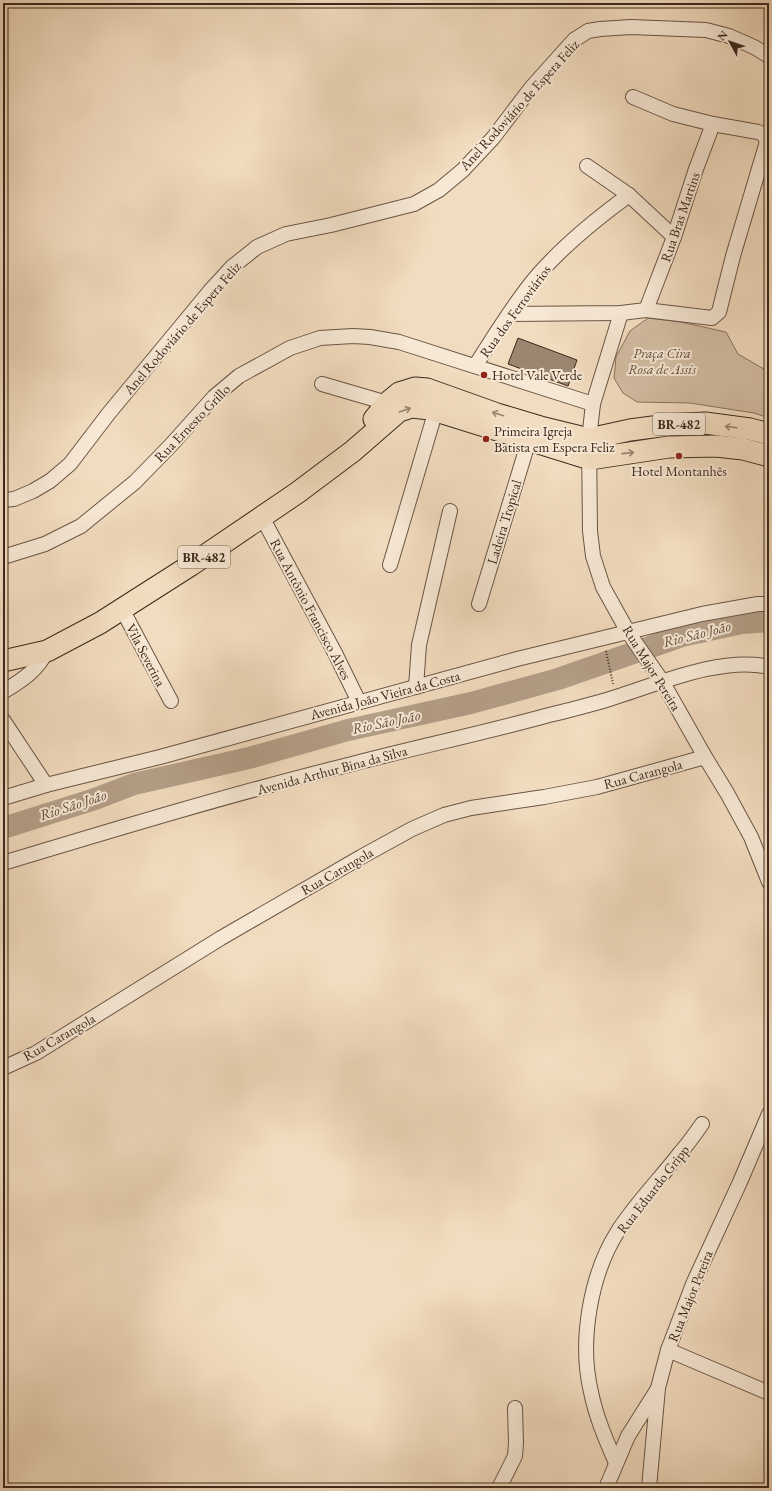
<svg xmlns="http://www.w3.org/2000/svg" width="772" height="1491" font-family="'EB Garamond',serif">
  <style>
    .green { fill: #d3bda3; stroke: #887260 }
    .lines { fill: none; stroke-linecap: round; stroke-linejoin: round }
    .river { stroke: #b49f88; stroke-width: 22 }
    .building { fill: #9b8671; stroke: #3c281c }
    .minor-casing { stroke: #6a5545; stroke-width: 16 }
    .highway-casing { stroke: #3c281c; stroke-width: 23 }
    .path { stroke: #3c281c; stroke-width: 2; stroke-dasharray: 1 2; stroke-linecap: butt }
    .minor { stroke: #f7e8d5; stroke-width: 14 }
    .highway { stroke: #f2dcbf; stroke-width: 21 }
    .oneway { stroke: #97826e }
    .poi-dot { fill: #8f2418; stroke: #f7e8d5; stroke-width: 1.5 }
    .labels { text-anchor: middle; stroke-width: 4; stroke-linejoin: round; paint-order: stroke }
    .shield { fill: #f7e8d5; stroke: #746254; stroke-width: 1 }
    .shield-label { font-size: 13px; font-weight: bold; fill: #3c281c }
    .street-label { font-size: 14px; fill: #3c281c; stroke: #f7e8d5 }
    .park-label { font-size: 14px; font-style: italic; fill: #624d3e; stroke: #f7e8d5 }
    .poi-label { font-size: 14px; fill: #3c281c; stroke: #f7e8d5; text-anchor: start }
    .water-label { font-size: 15px; font-style: italic; fill: #604c3c; stroke: #f7e8d5 }
  </style>
  <rect width="100%" height="100%" fill="#f2dcbf"/>
  <filter id="stains"><feTurbulence type="fractalNoise" baseFrequency=".005" numOctaves="4"/><feColorMatrix values="0 0 0 0 .2 0 0 0 0 .09 0 0 0 0 .02 0 0 0 .5 -.17"/></filter>
  <radialGradient id="worn" r=".72"><stop offset=".6" stop-color="#630" stop-opacity="0"/><stop offset="1" stop-color="#630" stop-opacity=".3"/></radialGradient>
  <path class="green" d="M648 318 681 322 726 332 738 354 769 372V418L754 413 690 403 637 402 623 393 614 378 616 357 630 331Z"/>
  <g class="lines">
    <path class="river" d="M3 828 95 799 134 784 249 758 348 730 471 703 558 679 682 636 742 623 769 621"/>
  </g>
  <path class="building" d="M518 338 577 360 568 386 508 364Z"/>
  <g class="lines">
    <defs>
      <g id="minor">
        <path d="M587 166 629 195 674 237"/>
        <path d="M646 310 674 237 696 169 713 124"/>
        <path d="M621 313 593 404 589 439 590 531 593 556 603 587 628 632 662 681 705 757 727 793 751 837 769 882"/>
        <path d="M509 314 621 313 646 310 712 318 719 312 733 256 766 145C767 138 764 134 758 132L713 124 673 114 633 97"/>
        <path d="M475 366C495 335 514 303 537 276 564 245 596 219 629 195"/>
        <path d="M322 384 387 403"/>
        <path d="M3 500 14 499 33 491 50 481 70 464 109 413 210 291 232 267 257 247 286 234 331 225 414 204 439 190 463 170 493 138 531 88 574 40 588 31 600 29 631 27 706 30 729 36 754 47 769 56"/>
        <path d="M262 517 335 653 359 702"/>
        <path d="M3 557 45 544 81 526 135 482 171 445 214 397 239 376 290 348 320 338 353 336 370 337 399 342 593 404"/>
        <path d="M390 565 436 410"/>
        <path d="M479 604 529 440"/>
        <path d="M122 609 171 701"/>
        <path d="M416 687 419 645 450 511"/>
        <path d="M3 692C22 680 36 672 47 651"/>
        <path d="M3 720 46 785"/>
        <path d="M3 798 46 785 160 757 517 659 702 614 758 604H769"/>
        <path d="M3 863C119 828 235 793 352 764 417 747 484 733 549 715 567 711 585 706 603 701 651 687 720 655 769 667"/>
        <path d="M3 1068 36 1053 221 938 361 857 412 829 444 815 471 808 544 797 597 787 705 757"/>
        <path d="M668 1350 769 1393"/>
        <path d="M616 1463C606 1440 596 1417 591 1392 579 1342 590 1275 618 1231 636 1203 660 1179 680 1153 688 1144 695 1134 702 1124"/>
        <path d="M499 1488 515 1456 516 1443 515 1408"/>
        <path d="M606 1488 628 1436 657 1390"/>
        <path d="M649 1488 658 1388 668 1350 693 1284 740 1182 769 1114"/>
      </g>
      <g id="highway">
        <path d="M374 419 387 403 399 393 415 388 427 389 497 414 544 428 589 439 630 430 668 425 705 423 750 429 769 434"/>
        <path d="M3 661 47 651 100 623 191 565 297 493 353 451 399 411 412 407 430 409 590 459 669 447 716 446 743 449 769 456"/>
      </g>
    </defs>
    <use href="#minor" class="minor-casing"/>
    <use href="#highway" class="highway-casing"/>
    <path class="path" d="M606 651 613 684"/>
    <use href="#minor" class="minor"/>
    <use href="#highway" class="highway"/>
  </g>
  <defs><path id="oneway-shaft" d="M-6 0H5M1.5-3L5.5 0L1.5 3" fill="none" stroke-width="1.6" stroke-linecap="round" stroke-linejoin="round"/></defs>
  <g class="oneway">
    <use href="#oneway-shaft" transform="translate(405 410) rotate(-19)"/>
    <use href="#oneway-shaft" transform="translate(498 414) rotate(-162)"/>
    <use href="#oneway-shaft" transform="translate(731 427) rotate(-173)"/>
    <use href="#oneway-shaft" transform="translate(628 453) rotate(-6)"/>
  </g>
  <g class="poi-dot">
    <circle cx="484" cy="375" r="4"/>
    <circle cx="486" cy="439" r="4"/>
    <circle cx="679" cy="456" r="4"/>
  </g>
  <g class="labels">
    <g class="shield">
      <rect x="653" y="413" width="52" height="22" rx="3"/>
      <rect x="178" y="546" width="52" height="22" rx="3"/>
    </g>
    <g class="shield-label">
      <text x="679" y="429">BR-482</text>
      <text x="204" y="562">BR-482</text>
    </g>
    <g class="street-label">
      <text transform="translate(519 105) rotate(-48)" y="5">Anel Rodoviário de Espera Feliz</text>
      <text transform="translate(680 217) rotate(-71)" y="5">Rua Bras Martins</text>
      <text transform="translate(515 311) rotate(-54)" y="5">Rua dos Ferroviários</text>
      <text transform="translate(182 328) rotate(-49)" y="5">Anel Rodoviário de Espera Feliz</text>
      <text transform="translate(192 423) rotate(-46)" y="5">Rua Ernesto Grillo</text>
      <text transform="translate(504 522) rotate(-73)" y="5">Ladeira Tropical</text>
      <text transform="translate(311 609) rotate(62)" y="5">Rua Antônio Francisco Alves</text>
      <text transform="translate(146 655) rotate(62)" y="5">Vila Severina</text>
      <text transform="translate(652 668) rotate(58)" y="5">Rua Major Pereira</text>
      <text transform="translate(385 695) rotate(-15)" y="5">Avenida João Vieira da Costa</text>
      <text transform="translate(332 770) rotate(-15)" y="5">Avenida Arthur Bina da Silva</text>
      <text transform="translate(643 774) rotate(-15)" y="5">Rua Carangola</text>
      <text transform="translate(337 871) rotate(-30)" y="5">Rua Carangola</text>
      <text transform="translate(59 1037) rotate(-30)" y="5">Rua Carangola</text>
      <text transform="translate(653 1189) rotate(-52)" y="5">Rua Eduardo Gripp</text>
      <text transform="translate(690 1296) rotate(-68)" y="5">Rua Major Pereira</text>
    </g>
    <g class="park-label">
      <text x="662" y="358">Praça Cira<tspan x="662" dy="16">Rosa de Assis</tspan></text>
    </g>
    <g class="poi-label">
      <text x="492" y="380">Hotel Vale Verde</text>
      <text x="494" y="436">Primeira Igreja<tspan x="494" dy="16">Batista em Espera Feliz</tspan></text>
      <text x="679" y="476" text-anchor="middle">Hotel Montanhês</text>
    </g>
    <g class="water-label">
      <text transform="translate(697 634) rotate(-14)" y="5">Rio São João</text>
      <text transform="translate(386 722) rotate(-12)" y="5">Rio São João</text>
      <text transform="translate(73 805) rotate(-18)" y="5">Rio São João</text>
    </g>
  </g>
  <rect width="772" height="1491" fill="none" stroke="#f2dcbf" stroke-width="16"/>
  <rect x="4" y="4" width="764" height="1483" fill="none" stroke="#3c281c" stroke-width="2"/>
  <rect x="8" y="8" width="756" height="1475" fill="none" stroke="#3c281c"/>
  <g transform="translate(730 42) rotate(310)" stroke="#f7e8d5" stroke-width="3" paint-order="stroke">
  <path d="M0-3L7 15L0 10L-7 15Z" fill="#3c281c"/>
  <text y="-6" font-size="11" font-weight="bold" text-anchor="middle" fill="#3c281c">N</text>
  </g>
  <rect width="100%" height="100%" filter="url(#stains)"/>
  <rect width="100%" height="100%" fill="url(#worn)"/>
</svg>
